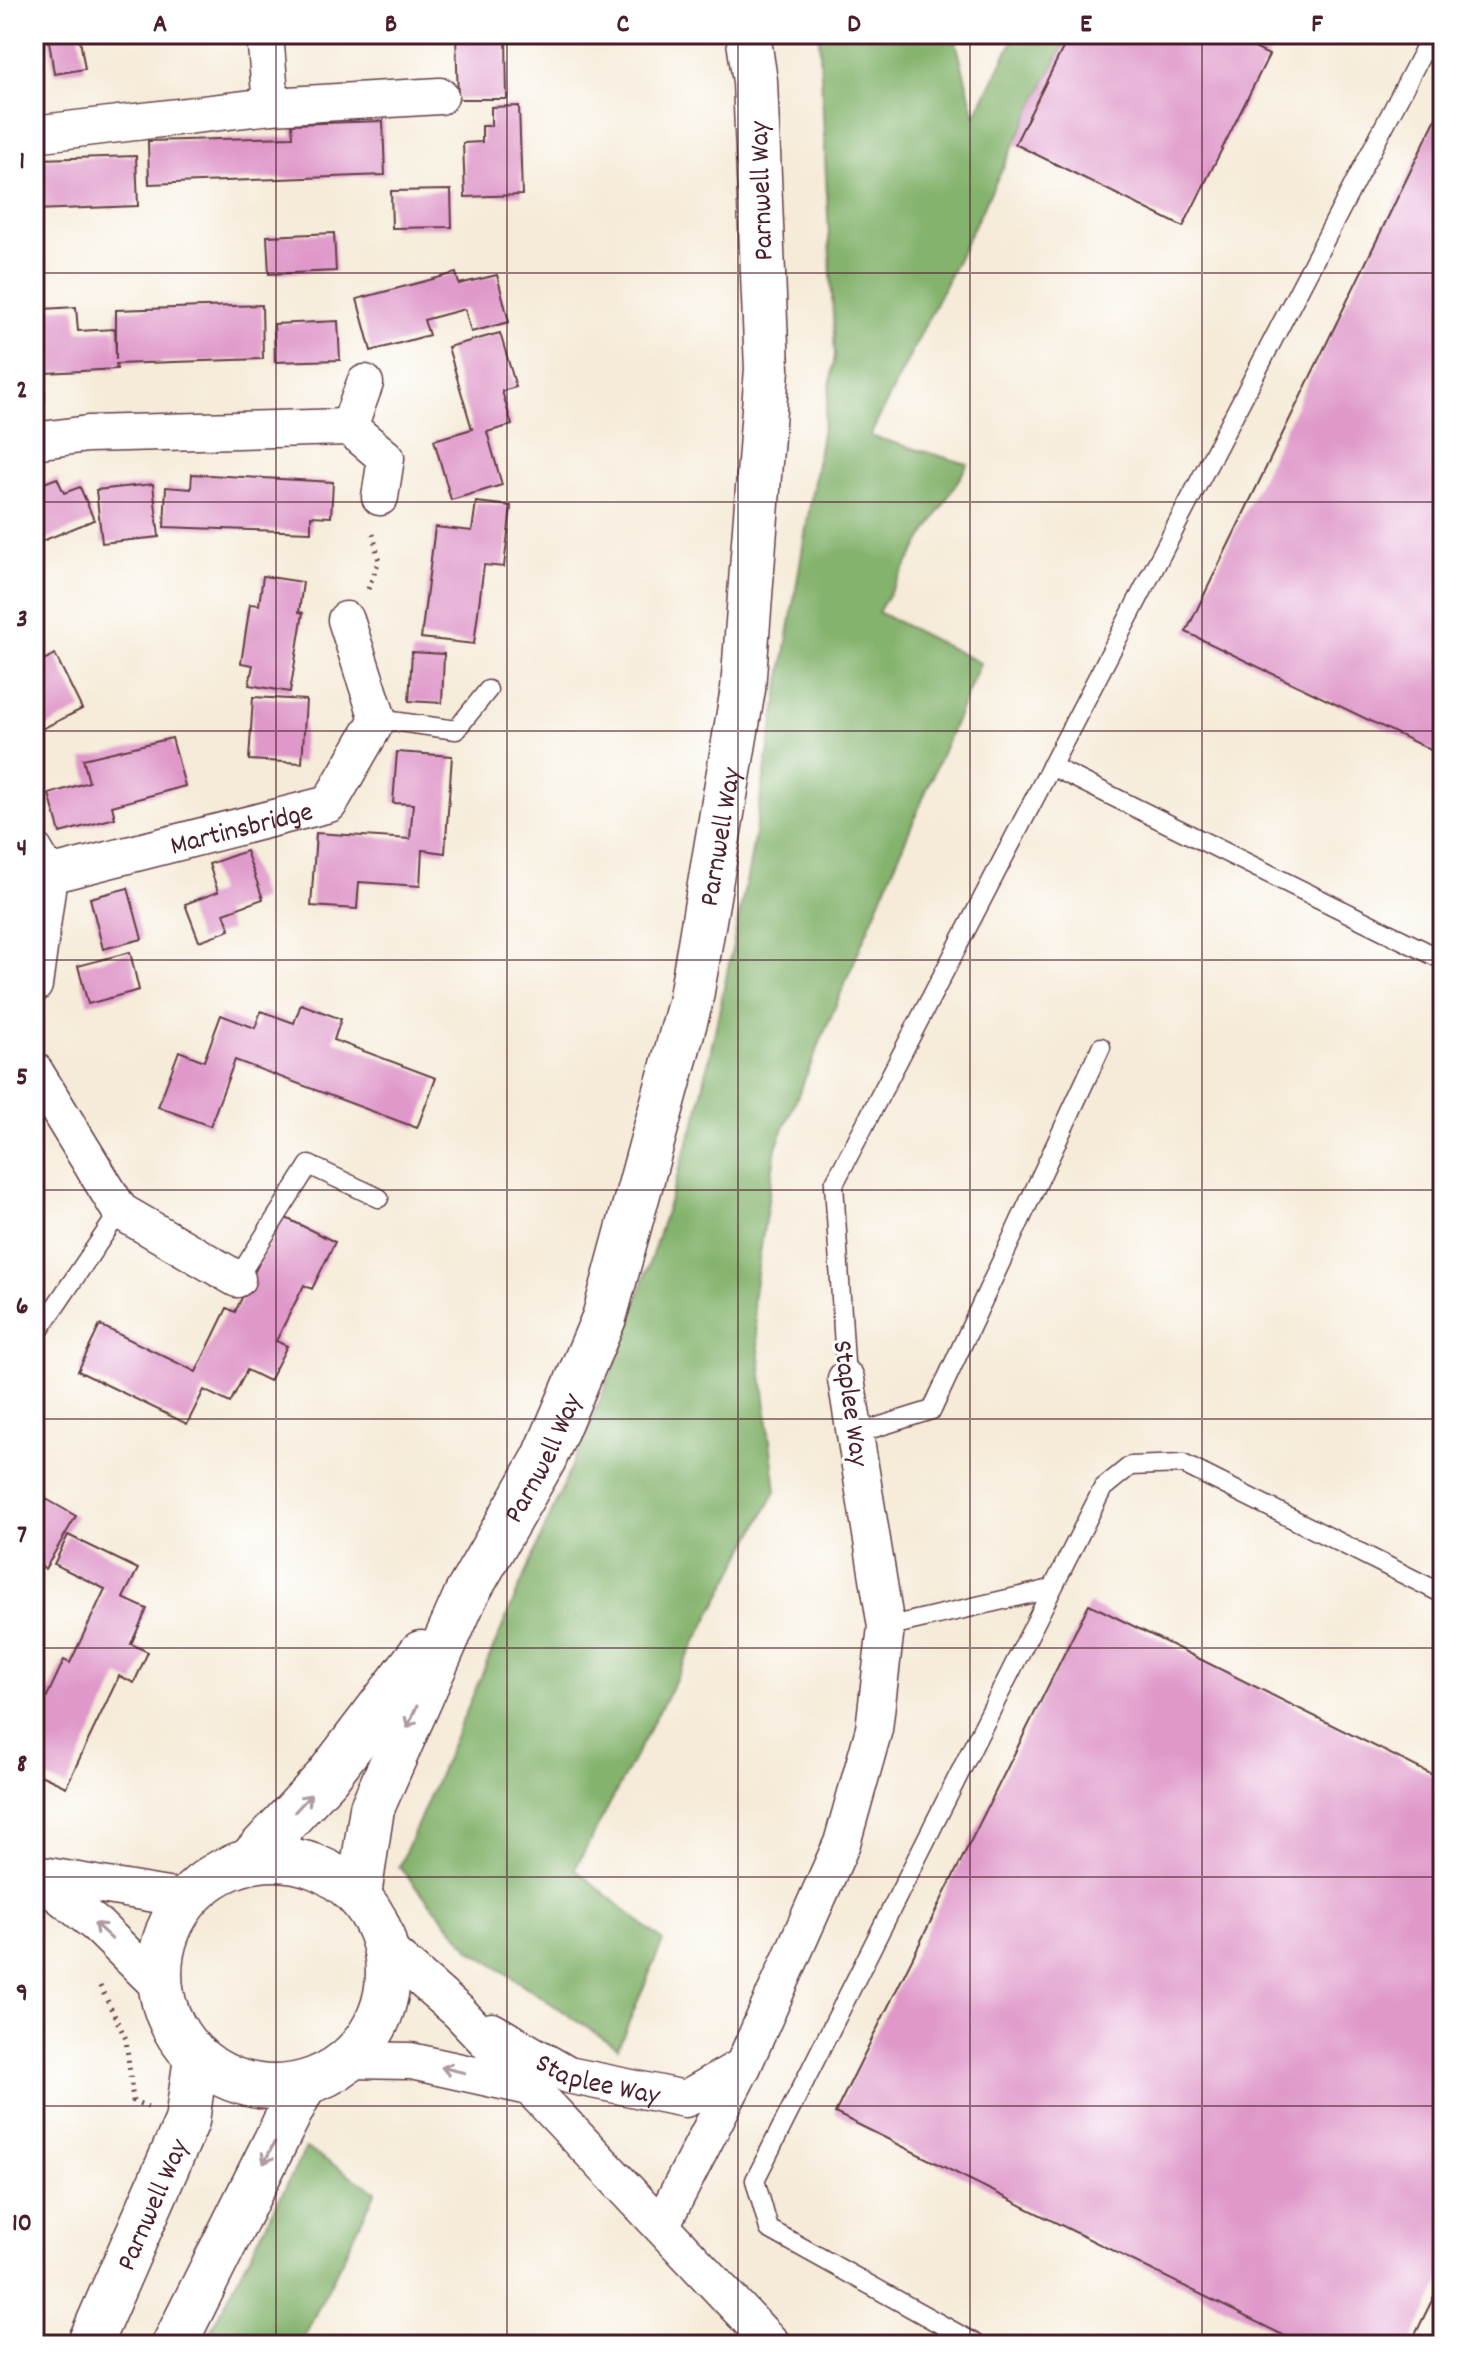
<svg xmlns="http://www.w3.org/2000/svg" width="1477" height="2379" font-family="Dekko,sans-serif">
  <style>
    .forest { fill: #84b36d; stroke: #67694c; stroke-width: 2 }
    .building { fill: #df98c9 }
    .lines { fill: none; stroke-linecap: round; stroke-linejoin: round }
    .service-casing { stroke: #643e45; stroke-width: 21 }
    .minor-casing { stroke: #643e45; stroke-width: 39 }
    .tertiary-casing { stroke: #643e45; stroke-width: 47 }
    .path { stroke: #643e45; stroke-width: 5; stroke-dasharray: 2 6; stroke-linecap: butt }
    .service { stroke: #fff; stroke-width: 18 }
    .minor { stroke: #fff; stroke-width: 36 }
    .tertiary { stroke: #fff; stroke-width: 44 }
    .oneway { stroke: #ae9aa0 }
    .grid { fill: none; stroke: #4a1f2b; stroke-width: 2; stroke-opacity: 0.55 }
    .labels { text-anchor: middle; stroke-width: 6; stroke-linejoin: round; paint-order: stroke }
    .street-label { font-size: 28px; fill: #4a1f2b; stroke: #fff }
    .neatline { fill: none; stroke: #4a1f2b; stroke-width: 3 }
    .grid-label { font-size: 26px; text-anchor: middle; font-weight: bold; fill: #4a1f2b }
  </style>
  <rect width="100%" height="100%" fill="#fff"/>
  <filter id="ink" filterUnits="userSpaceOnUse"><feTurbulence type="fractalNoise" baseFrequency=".0125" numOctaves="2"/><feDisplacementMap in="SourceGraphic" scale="16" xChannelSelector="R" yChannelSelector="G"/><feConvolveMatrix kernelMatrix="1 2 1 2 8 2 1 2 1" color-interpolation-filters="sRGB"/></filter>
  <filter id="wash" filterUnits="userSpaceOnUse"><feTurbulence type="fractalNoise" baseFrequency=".006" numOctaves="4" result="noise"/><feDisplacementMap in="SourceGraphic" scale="32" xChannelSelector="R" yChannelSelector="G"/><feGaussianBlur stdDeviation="1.8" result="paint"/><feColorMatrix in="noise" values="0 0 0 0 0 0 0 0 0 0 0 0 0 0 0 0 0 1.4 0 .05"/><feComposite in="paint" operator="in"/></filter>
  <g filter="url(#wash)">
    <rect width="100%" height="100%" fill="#f5ebd8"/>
    <g class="forest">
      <path d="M819 34H954L975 116 1016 34H1069L870 436 968 464 878 612 980 663 776 1147 753 1300 776 1491 575 1869 663 1941 618 2048 471 1950 399 1867 620 1354 698 1112 749 868 835 356Z"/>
      <path d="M306 2148 376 2191 300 2345H203Z"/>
    </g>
    <g id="blocks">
      <g class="building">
        <path d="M48 34H79L85 69 54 74Z"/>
        <path d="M456 34H506L507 99H458Z"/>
        <path d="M1070 34H1226L1269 55 1183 227 1015 144Z"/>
        <path d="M1443 104V756L1186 632Z"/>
        <path d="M519 106 522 195 465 197 463 143 482 142V126H491V107Z"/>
        <path d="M383 121 385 175 149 184 148 141 293 137 292 124Z"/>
        <path d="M136 156 138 206 34 210V173H41L40 159Z"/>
        <path d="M451 190 452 227 392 228 391 191Z"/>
        <path d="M334 233 336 271 269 274 267 236Z"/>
        <path d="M456 273 459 284 497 275 509 322 471 332 465 309 424 320 429 335 371 351 357 299Z"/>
        <path d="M262 305 263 359 116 364 117 369 46 373 43 309 76 307 78 331 115 329 116 360V310Z"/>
        <path d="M338 321 340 360 275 362 274 324Z"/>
        <path d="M500 333 516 387 502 391 512 425 487 432 502 485 451 500 434 440 472 429 448 347Z"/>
        <path d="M34 362H44L45 401H34Z"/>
        <path d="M192 474 333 482 331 517 311 516V532L164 527 166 487 191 489Z"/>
        <path d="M57 478 64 493 80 487 94 520 40 542 34 527V487Z"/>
        <path d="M153 484 159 537 102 543 96 490Z"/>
        <path d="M476 502 511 506 504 567 484 565 474 644 421 638 435 527 472 531Z"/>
        <path d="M263 576 303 582 299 612 303 613 290 692 249 685 253 665 241 663 250 604 259 605Z"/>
        <path d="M34 650 40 662 55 654 82 709 34 733Z"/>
        <path d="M412 652 444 654 442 703 409 701Z"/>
        <path d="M253 697 306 700 302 763 249 760Z"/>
        <path d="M172 738 185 786 112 806 115 818 60 833 49 794 89 782 83 759Z"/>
        <path d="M397 752 452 756 445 853 422 850 420 886 359 882 357 909 311 906 316 833 410 839 413 804 393 803Z"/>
        <path d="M246 851 263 899 224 913 230 930 199 941 185 904 218 892 209 864Z"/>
        <path d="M128 888 142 939 103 949 90 898Z"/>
        <path d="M130 952 139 990 88 1004 78 966Z"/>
        <path d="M301 1004 341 1019 334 1040 436 1078 417 1128 235 1060 210 1126 158 1107 179 1051 204 1061 221 1015 255 1028 261 1011 294 1023Z"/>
        <path d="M282 1216 335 1242 312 1289 304 1285 276 1341 287 1346 269 1381 247 1370 230 1403 204 1390 187 1424 78 1371 100 1325 196 1372 227 1308 235 1312Z"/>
        <path d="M34 1492 76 1516 45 1569 34 1563Z"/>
        <path d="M68 1535 138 1569 123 1598 147 1609 131 1644 148 1652 134 1683 119 1676 66 1787 34 1772V1724L64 1660 70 1663 105 1589 54 1564Z"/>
        <path d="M1089 1604 1443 1780V2278L1410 2345H1303L835 2113Z"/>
      </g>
    </g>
  </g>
  <g filter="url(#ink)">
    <use href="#blocks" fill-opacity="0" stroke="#643e45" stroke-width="2"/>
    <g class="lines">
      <defs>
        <g id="service">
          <path d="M378 719 456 730 488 690"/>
          <path d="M1051 766 1443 960"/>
          <path d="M237 1279 309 1165 379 1198"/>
          <path d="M34 1338 120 1211"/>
          <path d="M846 1379 834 1184 1432 34"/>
          <path d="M855 1434 932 1410 1101 1047"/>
          <path d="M886 1627 1051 1589"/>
          <path d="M978 2345 769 2229 755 2180 1103 1488 1130 1466 1183 1464 1443 1594"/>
        </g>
        <g id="minor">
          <path d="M265 34 271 106"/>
          <path d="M34 134 271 106 440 96"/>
          <path d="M349 427 386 458 380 497"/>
          <path d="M349 427 365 383"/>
          <path d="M34 441 88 434 349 427"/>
          <path d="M34 850 49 875 34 985"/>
          <path id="s1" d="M49 875 329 804 378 719 346 620"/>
          <path d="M34 1070 120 1211 237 1279"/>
          <path d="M36 1874 185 1899"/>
          <path d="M34 1875 98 1926 159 1986"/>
          <path d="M387 1949 459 2012 773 2345"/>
          <path id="s2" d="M492 2031 568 2075 685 2099 743 2066"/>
          <path d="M349 2060 411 2061 529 2087"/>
          <path d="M662 2224 743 2066 842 1843 874 1729 886 1627 846 1379"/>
        </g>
        <g id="tertiary">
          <circle cx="274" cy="1973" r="114"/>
          <path d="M250 1860 327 1777 421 1653"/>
          <path id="s3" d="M359 1895 372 1808 466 1595 544 1459 604 1318 690 1003 743 689 767 369 755 81 748 34"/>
          <path id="s4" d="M89 2345 187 2121 196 2058"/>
          <path d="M174 2345 304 2084"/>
        </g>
      </defs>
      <use href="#service" class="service-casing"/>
      <use href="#minor" class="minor-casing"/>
      <use href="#tertiary" class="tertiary-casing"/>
      <g class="path">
        <path d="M368 589 379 561 373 534"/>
        <path d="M100 1986 126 2039 133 2101 148 2107"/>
      </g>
      <use href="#service" class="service"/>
      <use href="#minor" class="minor"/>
      <use href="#tertiary" class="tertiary"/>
    </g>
    <defs><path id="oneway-shaft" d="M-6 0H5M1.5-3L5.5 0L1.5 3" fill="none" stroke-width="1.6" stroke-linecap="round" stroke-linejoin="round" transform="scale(2)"/></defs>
    <g class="oneway">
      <use href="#oneway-shaft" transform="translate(412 1717) rotate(114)"/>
      <use href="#oneway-shaft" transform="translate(303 1803) rotate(-47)"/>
      <use href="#oneway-shaft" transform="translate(103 1931) rotate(-137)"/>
      <use href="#oneway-shaft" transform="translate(453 2070) rotate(-167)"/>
      <use href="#oneway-shaft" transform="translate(269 2153) rotate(117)"/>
    </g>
  </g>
  <path class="grid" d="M276 34V2345M507 34V2345M738 34V2345M970 34V2345M1202 34V2345M34 273H1443M34 502H1443M34 731H1443M34 960H1443M34 1190H1443M34 1419H1443M34 1648H1443M34 1877H1443M34 2106H1443"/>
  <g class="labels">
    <g class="street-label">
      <text transform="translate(759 191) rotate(-92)" y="10">Parnwell Way</text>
      <text dy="10" stroke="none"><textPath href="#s1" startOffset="198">Martinsbridge</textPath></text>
      <text dy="10" stroke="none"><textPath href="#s3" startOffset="1126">Parnwell Way</textPath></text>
      <text transform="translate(853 1403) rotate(82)" y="10">Staplee Way</text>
      <text dy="10" stroke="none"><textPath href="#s3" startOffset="478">Parnwell Way</textPath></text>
      <text dy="10" stroke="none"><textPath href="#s2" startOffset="118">Staplee Way</textPath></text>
      <text dy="10" stroke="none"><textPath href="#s4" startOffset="154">Parnwell Way</textPath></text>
    </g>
  </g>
  <rect width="1477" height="2379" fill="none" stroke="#fff" stroke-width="88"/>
  <rect x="44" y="44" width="1389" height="2291" class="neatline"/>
  <g class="grid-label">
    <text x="160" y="31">A</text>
    <text x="391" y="31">B</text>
    <text x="623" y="31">C</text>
    <text x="854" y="31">D</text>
    <text x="1086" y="31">E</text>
    <text x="1317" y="31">F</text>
    <text x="22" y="168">1</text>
    <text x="22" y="397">2</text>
    <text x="22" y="626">3</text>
    <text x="22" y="855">4</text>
    <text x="22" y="1084">5</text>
    <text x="22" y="1313">6</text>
    <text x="22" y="1542">7</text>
    <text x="22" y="1771">8</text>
    <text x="22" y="2000">9</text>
    <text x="22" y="2230">10</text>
  </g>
</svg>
